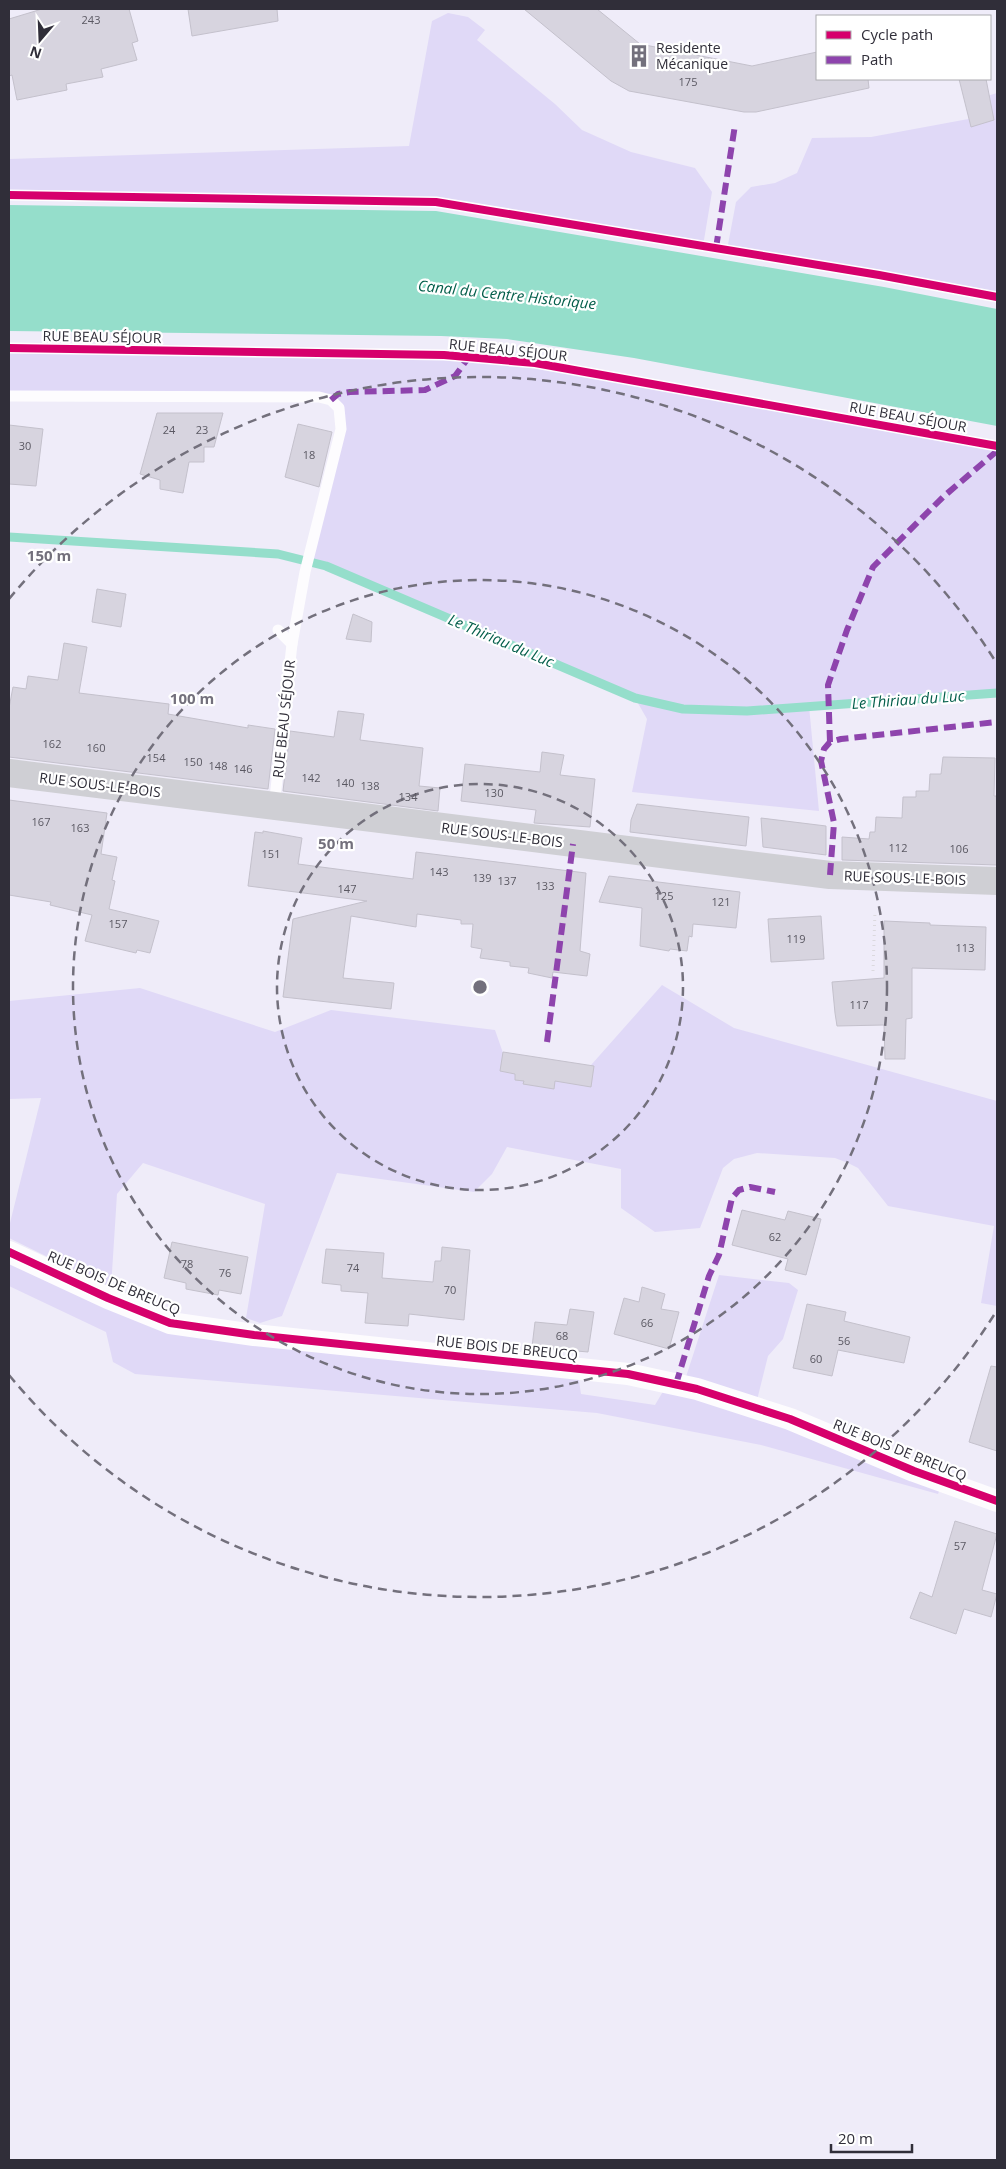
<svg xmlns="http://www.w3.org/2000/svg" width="1006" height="2169" font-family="'Open Sans',sans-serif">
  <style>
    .green { fill: #e0d9f7 }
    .water { fill: #95decb }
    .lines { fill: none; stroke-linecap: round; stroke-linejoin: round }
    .stream { stroke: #95decb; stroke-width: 9 }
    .building { fill: #d7d4df; stroke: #c4c1cc }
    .path { stroke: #dbd9de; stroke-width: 3; stroke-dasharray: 1 4; stroke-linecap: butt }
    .lane { stroke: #fdfcfe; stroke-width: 11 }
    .street { stroke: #fdfcfe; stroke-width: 22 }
    .secondary { stroke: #cfcfd4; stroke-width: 28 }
    .quiet { stroke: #8e44ad; stroke-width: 6; stroke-dasharray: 12 6; stroke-linecap: butt }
    .cycleway-casing { stroke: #fff; stroke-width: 11 }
    .cycleway { stroke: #d6006c; stroke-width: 8 }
    .ring { fill: none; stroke: #73707c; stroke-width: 2.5; stroke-dasharray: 9 6 }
    .labels { text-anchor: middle; stroke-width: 4.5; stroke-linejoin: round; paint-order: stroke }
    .number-label { font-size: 11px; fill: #5a5862 }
    .poi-label { font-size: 14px; fill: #302e39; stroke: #fff; text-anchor: start }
    .street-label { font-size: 14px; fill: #302e39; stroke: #fff }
    .water-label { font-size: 15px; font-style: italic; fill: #035e4a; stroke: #fff }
    .centre { fill: #73707c; stroke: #fff; stroke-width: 2.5 }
    .ring-label { font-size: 15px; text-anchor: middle; font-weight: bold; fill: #73707c; stroke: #fff; stroke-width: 4.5; stroke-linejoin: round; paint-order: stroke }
  </style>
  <rect width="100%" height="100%" fill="#efecf9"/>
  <g class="green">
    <path d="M448 13 468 17 485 30 477 40 555 104 582 130 631 152 695 168 712 192 703 246 436 202 9 195V159L409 146 432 21Z"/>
    <path d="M997 93V298L727 250 736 202 751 187 775 183 797 173 812 138 871 137 990 115 987 96Z"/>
    <path d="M9 348 444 355 535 363 997 446V693L809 706 819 811 632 792 647 719 635 698 326 566 307 560 341 429 331 400 9 396Z"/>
    <path d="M662 985 734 1028 997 1101V1306L981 1303 994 1226 888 1206 858 1168 848 1163 835 1158 757 1153 734 1159 723 1168 700 1228 655 1232 621 1208V1169L507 1147 492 1174 474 1192 337 1173 282 1316 260 1323 246 1318 265 1204 143 1163 117 1194 111 1288 9 1238V1227L41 1098 9 1099V1001L140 988 275 1032 331 1010 495 1030 509 1070 576 1082Z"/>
    <path d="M9 1252 170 1323 577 1368 581 1394 655 1405 668 1383 683 1386 719 1275 789 1283 798 1290 783 1339 768 1356 755 1408 943 1481 938 1494 761 1445 597 1413 135 1374 113 1362 106 1332 9 1286Z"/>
  </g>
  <path class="water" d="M9 205 436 211 884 287 997 309V426L634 358 507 339 441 336 9 331Z"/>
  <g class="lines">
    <path class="stream" d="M9 537 278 554 326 566 635 698 683 709 747 711 997 693"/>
  </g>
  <g class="building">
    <path d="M42 9H129L138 41 132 43 137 60 101 69 103 77 66 84 67 90 17 100 12 75 9 76V19Z"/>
    <path d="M188 9H277L278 21 192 36Z"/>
    <path d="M524 9H597L640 44 752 66 817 52V79H868L869 88 756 112H744L629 91 611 81Z"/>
    <path d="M959 79H986L994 120 971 127Z"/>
    <path d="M157 413H223L214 447H204V462H189L183 493 160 489V480L140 474Z"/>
    <path d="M298 424 332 432 319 487 285 477Z"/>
    <path d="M9 425 43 429 36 486 9 484Z"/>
    <path d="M97 589 126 594 121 627 92 622Z"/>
    <path d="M353 614 372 622 371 642 346 639Z"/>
    <path d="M64 643 87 647 79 693 169 704 168 714 248 728V725L275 729 268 789 9 757V708L13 687 26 689 28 676 58 680Z"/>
    <path d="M338 711 364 714 360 740 423 748 419 786 440 788 438 811 283 791 290 731 334 737Z"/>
    <path d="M542 752 564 755 560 775 595 779 590 827 534 823 536 810 461 801 465 764 540 772Z"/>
    <path d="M943 757 995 758 994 796H997V865L842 860V837L869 839 870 832H875L876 817 902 818 903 797H916V791H929L930 774H941Z"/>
    <path d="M9 800 107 813 101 854 117 857 112 880 115 881 109 909 159 921 150 953 137 950 136 953 85 941 92 915 50 905 51 902 9 895Z"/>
    <path d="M637 804 749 817 746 846 630 832 631 820Z"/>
    <path d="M761 818 826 826V855L763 847Z"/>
    <path d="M263 831 302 838 298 864 413 879 416 852 586 873 580 951 590 954 587 976 553 972 552 978 528 973 529 968 510 966V962L480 958 482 949 471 947 473 924H461V920L417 914 416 927 351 916 343 978 394 983 391 1009 283 997 293 919 367 901 248 886 255 832 263 833Z"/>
    <path d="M609 876 740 892 736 928 693 924 692 937 689 936 687 951 670 949 669 951 640 946 642 908 599 902Z"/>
    <path d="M821 916 824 959 771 962 768 919Z"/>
    <path d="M884 921 930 923V925L986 927 985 970 912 968V1018L906 1019 905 1059H885L884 1025 837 1026 835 1013 832 982 884 978Z"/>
    <path d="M503 1052 594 1066 591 1087 555 1081 554 1089 523 1084 524 1081 515 1080V1074L500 1071Z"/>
    <path d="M742 1210 785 1220 788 1211 821 1219 806 1275 785 1270 788 1259 732 1245Z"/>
    <path d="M172 1242 248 1257 241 1294 219 1290 218 1295 186 1289V1283L164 1278Z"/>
    <path d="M442 1247 470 1250 464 1320 409 1314 408 1326 365 1323 368 1293 341 1291V1285L322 1283 326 1249 384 1253 382 1278 433 1282 435 1261H441Z"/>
    <path d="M642 1287 665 1294 661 1309 679 1312 669 1349 614 1334 624 1298 639 1302Z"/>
    <path d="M807 1304 846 1312 844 1321 910 1337 904 1363 838 1350 832 1376 793 1368Z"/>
    <path d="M570 1309 594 1312 588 1352 532 1347 535 1322 567 1325Z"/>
    <path d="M991 1366 997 1367V1451L969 1442Z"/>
    <path d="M955 1521 997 1534 982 1590 997 1594 991 1617 964 1609 956 1634 910 1618 920 1592 932 1597Z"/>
  </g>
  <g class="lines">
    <path class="path" d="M873 971 875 911"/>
    <g class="lane">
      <path d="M9 396 319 397 331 400 339 408 341 429 305 572 292 644 274 807"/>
      <path d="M278 630 292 644"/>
    </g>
    <path class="street" d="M9 1252 108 1298 170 1323 254 1335 628 1374 697 1389 790 1419 914 1471 997 1501"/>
    <path class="secondary" d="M9 773 830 875 997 881"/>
    <g class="quiet">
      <path d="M716 248 735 125"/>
      <path d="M331 400 338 394 350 392 425 390 455 376 469 357"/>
      <path d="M830 742 828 685 847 630 873 567 943 497 997 451"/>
      <path d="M830 875 834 823 821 761 824 749 830 742 841 739 997 722"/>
      <path d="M547 1042 573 844"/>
      <path d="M676 1384 709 1276 719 1255 732 1198 739 1190 750 1187 775 1192"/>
    </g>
    <defs>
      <g id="cycleway">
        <path d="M9 195 436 202 879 275 997 297"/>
        <path d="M9 348 444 355 535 363 997 446"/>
        <path d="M9 1252 108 1298 170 1323 254 1335 628 1374 697 1389 790 1419 914 1471 997 1501"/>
      </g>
    </defs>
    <use href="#cycleway" class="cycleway-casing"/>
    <use href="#cycleway" class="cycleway"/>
  </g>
  <g class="ring">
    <circle cx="480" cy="987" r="203"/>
    <circle cx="480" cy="987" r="407"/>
    <path d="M994 1315A610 610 0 0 1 9 1375M9 599A610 610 0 0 1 994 659"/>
  </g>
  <defs>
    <symbol id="building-bare" viewBox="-9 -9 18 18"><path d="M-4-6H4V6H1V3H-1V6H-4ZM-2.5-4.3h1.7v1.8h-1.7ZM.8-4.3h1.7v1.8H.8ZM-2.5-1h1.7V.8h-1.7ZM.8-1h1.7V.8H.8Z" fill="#73707c" stroke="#fff" stroke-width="2.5" paint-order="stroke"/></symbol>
  </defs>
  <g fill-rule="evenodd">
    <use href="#building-bare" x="623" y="40" width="32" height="32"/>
  </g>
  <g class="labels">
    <g class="number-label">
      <text x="91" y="24">243</text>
      <text x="688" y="86">175</text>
      <text x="169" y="434">24</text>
      <text x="202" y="434">23</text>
      <text x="25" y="450">30</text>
      <text x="309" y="459">18</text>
      <text x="52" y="748">162</text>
      <text x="96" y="752">160</text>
      <text x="156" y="762">154</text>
      <text x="193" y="766">150</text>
      <text x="218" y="770">148</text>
      <text x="243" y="773">146</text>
      <text x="311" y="782">142</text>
      <text x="345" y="787">140</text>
      <text x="370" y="790">138</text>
      <text x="494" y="797">130</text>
      <text x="408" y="801">134</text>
      <text x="41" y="826">167</text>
      <text x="80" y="832">163</text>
      <text x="898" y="852">112</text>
      <text x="959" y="853">106</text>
      <text x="271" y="858">151</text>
      <text x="439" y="876">143</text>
      <text x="482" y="882">139</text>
      <text x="507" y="885">137</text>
      <text x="545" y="890">133</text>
      <text x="347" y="893">147</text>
      <text x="664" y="900">125</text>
      <text x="721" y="906">121</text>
      <text x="118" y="928">157</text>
      <text x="796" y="943">119</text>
      <text x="965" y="952">113</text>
      <text x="859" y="1009">117</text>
      <text x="775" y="1241">62</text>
      <text x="187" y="1268">78</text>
      <text x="353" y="1272">74</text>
      <text x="225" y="1277">76</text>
      <text x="450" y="1294">70</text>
      <text x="647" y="1327">66</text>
      <text x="562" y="1340">68</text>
      <text x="844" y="1345">56</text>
      <text x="816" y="1363">60</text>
      <text x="960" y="1550">57</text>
    </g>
    <g class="poi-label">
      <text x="656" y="53">Residente<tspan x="656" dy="16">Mécanique</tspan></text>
    </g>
    <g class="street-label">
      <text transform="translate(102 337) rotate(1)" y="5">RUE BEAU SÉJOUR</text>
      <text transform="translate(508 350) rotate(6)" y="5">RUE BEAU SÉJOUR</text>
      <text transform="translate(908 417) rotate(10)" y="5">RUE BEAU SÉJOUR</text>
      <text transform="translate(284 719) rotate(-84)" y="5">RUE BEAU SÉJOUR</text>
      <text transform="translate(100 785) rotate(7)" y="5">RUE SOUS-LE-BOIS</text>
      <text transform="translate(502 835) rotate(7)" y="5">RUE SOUS-LE-BOIS</text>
      <text transform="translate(905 878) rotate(2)" y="5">RUE SOUS-LE-BOIS</text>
      <text transform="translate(114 1283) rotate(23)" y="5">RUE BOIS DE BREUCQ</text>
      <text transform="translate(507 1348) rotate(6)" y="5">RUE BOIS DE BREUCQ</text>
      <text transform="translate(900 1450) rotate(22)" y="5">RUE BOIS DE BREUCQ</text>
    </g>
    <g class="water-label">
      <text transform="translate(507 295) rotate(6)" y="5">Canal du Centre Historique</text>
      <text transform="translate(501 641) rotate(23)" y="5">Le Thiriau du Luc</text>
      <text transform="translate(908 700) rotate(-4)" y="5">Le Thiriau du Luc</text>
    </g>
  </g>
  <circle cx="480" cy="987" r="8" class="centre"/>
  <g class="ring-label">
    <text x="49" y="561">150 m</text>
    <text x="192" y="704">100 m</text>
    <text x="336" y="849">50 m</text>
  </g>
  <rect width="1006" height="2169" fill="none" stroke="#302e39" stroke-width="20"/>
  <rect x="816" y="15" width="175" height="65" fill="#ffffff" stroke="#acabb0"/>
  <rect x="826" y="31" width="25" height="8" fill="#d6006c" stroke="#acabb0"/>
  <text x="861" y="40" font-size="15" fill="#302e39">Cycle path</text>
  <rect x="826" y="56" width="25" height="8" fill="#8e44ad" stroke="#acabb0"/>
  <text x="861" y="65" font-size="15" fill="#302e39">Path</text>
  <g transform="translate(40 40) rotate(199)" stroke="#ffffff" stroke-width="4" paint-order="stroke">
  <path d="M0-4L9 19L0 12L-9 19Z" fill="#302e39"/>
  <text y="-8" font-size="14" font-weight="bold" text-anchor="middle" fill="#302e39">N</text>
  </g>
  <path d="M831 2144v8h81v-8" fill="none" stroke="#302e39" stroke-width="2.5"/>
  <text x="838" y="2144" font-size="15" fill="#302e39" stroke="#ffffff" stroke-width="4" paint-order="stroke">20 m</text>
</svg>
